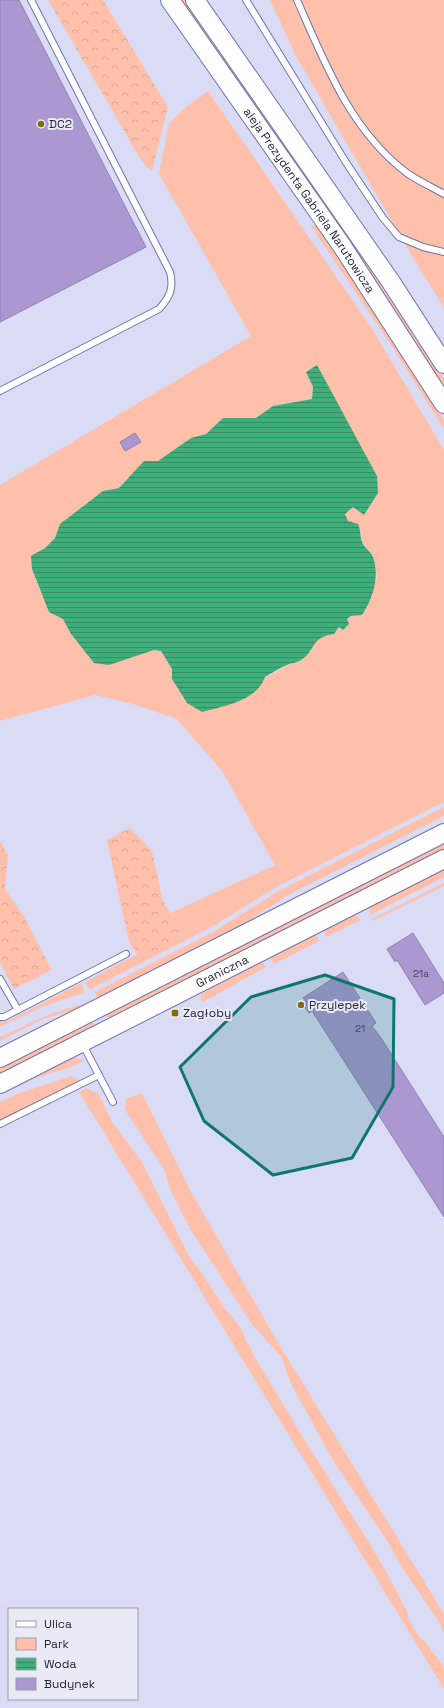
<svg xmlns="http://www.w3.org/2000/svg" width="444" height="1708" font-family="'Space Grotesk',sans-serif">
  <style>
    .green { fill: #fec0ab; fill-rule: evenodd }
    .forest { fill: url(#forest-crowns) }
    .water { fill: url(#water-rules) }
    .building { fill: #ab98d1; stroke: #927fb6 }
    .lines { fill: none; stroke-linecap: round; stroke-linejoin: round }
    .lane-casing { stroke: #7074ab; stroke-width: 8 }
    .secondary-casing { stroke: #7074ab; stroke-width: 20 }
    .lane { stroke: #fff; stroke-width: 6 }
    .secondary { stroke: #fff; stroke-width: 18 }
    .marked { fill: #0f766e; fill-opacity: 0.2; stroke: #0f766e; stroke-width: 3; stroke-linejoin: round }
    .poi-dot { fill: #7d6e0a; stroke: #e8eaf6; stroke-width: 1.5 }
    .labels { text-anchor: middle; stroke-width: 4; stroke-linejoin: round; paint-order: stroke }
    .number-label { font-size: 10px; fill: #464261 }
    .poi-label { font-size: 12px; fill: #24263c; stroke: #e8eaf6; text-anchor: start }
    .street-label { font-size: 12px; fill: #24263c; stroke: #e8eaf6 }
  </style>
  <defs>
    <pattern id="forest-crowns" width="20" height="18" patternUnits="userSpaceOnUse"><rect width="20" height="18" fill="#fec0ab"/><path d="M2 6a3 3 0 1 1 6 0M12 15a3 3 0 1 1 6 0" fill="none" stroke="#daa594"/></pattern>
    <pattern id="water-rules" width="6" height="5" patternUnits="userSpaceOnUse"><rect width="6" height="5" fill="#40ae7a"/><path d="M0 2.5h6" fill="none" stroke="#358d65"/></pattern>
  </defs>
  <rect width="100%" height="100%" fill="#d9dcf4"/>
  <g class="green">
    <path d="M180 0H185L357 245 444 379V388L353 248Z"/>
    <path d="M270 0H444V308L411 254 296 56Z"/>
    <path d="M208 91 371 327 444 450V802L280 885 215 925 91 989 88 988 85 982 140 953 127 933 275 865 222 771 177 719 133 704 95 695 0 721V485L251 336 159 174 169 123 187 106ZM306 372 378 493 364 515 353 507 345 514 348 521 361 532 362 542 373 556 377 577 374 586 351 616 334 634 324 636 314 642 311 651 301 660 286 666 265 678 172 679V669L161 651 154 650 133 657 94 662 71 634 63 618 39 589 32 569V556L45 548 55 538 60 524 103 491 119 488 144 461H158L191 438 206 434 224 418H256L273 406 312 399 313 387Z"/>
    <path d="M311 226H317L395 342 444 420V429L391 345Z"/>
    <path d="M444 807V816L292 893 225 935 98 999 95 992 213 932 282 889Z"/>
    <path d="M444 842V850L109 1020 105 1014Z"/>
    <path d="M444 868V877L370 915 369 911 371 905Z"/>
    <path d="M444 883V886L373 921 372 919Z"/>
    <path d="M352 914 358 917 360 920 326 937 324 932 325 928Z"/>
    <path d="M313 934 316 936 319 941 274 964 271 959 272 955Z"/>
    <path d="M259 962 263 963 266 967 203 1002 199 997 210 988Z"/>
    <path d="M81 983 84 990 83 993 42 1007 0 1027V1021H8Z"/>
    <path d="M80 1005 83 1007 41 1020 0 1041V1037L48 1015Z"/>
    <path d="M92 1020 95 1027 0 1075V1067Z"/>
    <path d="M69 1058H76L84 1061 71 1067 17 1084Z"/>
    <path d="M72 1076 79 1081 0 1120V1102L17 1094Z"/>
    <path d="M86 1088 99 1094 112 1122 142 1162 191 1260 200 1270 224 1307 240 1327 253 1354 304 1439 378 1557 407 1611 409 1620 420 1638 425 1641 444 1667V1689L79 1092Z"/>
    <path d="M142 1093 190 1190 277 1341 444 1614V1633L440 1623 403 1569 386 1539 335 1464 291 1384 281 1356 253 1326 190 1229 171 1191 164 1169 125 1110 126 1099Z"/>
  </g>
  <g class="forest">
    <path d="M48 0H103L168 107 152 171 141 160Z"/>
    <path d="M130 828 152 851 162 898 182 938 140 959 129 942 107 840Z"/>
    <path d="M0 841 8 855 5 889 23 915 52 970 14 989 0 962Z"/>
  </g>
  <path class="water" d="M317 365 377 476 378 493 364 515 353 507 345 514 348 521 358 524C361 531 360 536 362 542 364 548 371 551 373 557 380 577 373 598 362 615L351 616 347 619 349 624 343 630 339 627 334 634C309 638 317 650 301 660 297 663 291 663 287 665 279 668 272 673 265 677 257 701 224 706 202 712L187 703 172 679V669L161 651 154 650 109 665 94 663 71 634 63 619 49 612 32 569 31 556 45 548 55 538 60 524 103 491 119 488 144 461H158L191 438 206 434 223 418H256L273 406 312 399 313 387 306 372Z"/>
  <g class="building">
    <path d="M0 0H19L146 247 0 322Z"/>
    <path d="M135 433 141 442 125 451 120 442Z"/>
    <path d="M413 933 444 983V993L425 1005 397 960 395 962 387 949Z"/>
    <path d="M343 972 376 1023 372 1026 381 1038 444 1137V1217L312 1011 309 1013 303 1005 307 1003 303 998Z"/>
  </g>
  <g class="lines">
    <defs>
      <g id="lane">
        <path d="M246 0 347 164 383 218 399 237 423 247 444 252"/>
        <path d="M297 0C325 63 350 130 407 173 418 181 432 187 444 194"/>
        <path d="M0 391 159 309C170 297 174 288 170 272L31 0"/>
        <path d="M0 979 18 1010"/>
        <path d="M0 1017H4L126 954"/>
        <path d="M82 1043 113 1102"/>
        <path d="M0 1124 99 1075"/>
      </g>
      <g id="secondary">
        <path id="s1" d="M170 0 342 246 444 404"/>
        <path d="M195 0 391 282 444 364"/>
        <path d="M0 1058 444 833"/>
        <path id="s2" d="M0 1084 444 859"/>
      </g>
    </defs>
    <use href="#lane" class="lane-casing"/>
    <use href="#secondary" class="secondary-casing"/>
    <use href="#lane" class="lane"/>
    <use href="#secondary" class="secondary"/>
  </g>
  <path class="marked" d="M325 975 394 999 393 1087 352 1158 273 1175 204 1121 180 1067 251 997Z"/>
  <g class="poi-dot">
    <circle cx="41" cy="124" r="4"/>
    <circle cx="301" cy="1005" r="4"/>
    <rect x="171" y="1009" width="8" height="8" rx="2"/>
  </g>
  <g class="labels">
    <g class="number-label">
      <text x="421" y="977">21a</text>
      <text x="360" y="1032">21</text>
    </g>
    <g class="poi-label">
      <text x="49" y="128">DC2</text>
      <text x="309" y="1009">Przylepek</text>
      <text x="183" y="1017">Zagłoby</text>
    </g>
    <g class="street-label">
      <text dy="4" stroke="none"><textPath href="#s1" startOffset="244">aleja Prezydenta Gabriela Narutowicza</textPath></text>
      <text dy="4" stroke="none"><textPath href="#s2" startOffset="249">Graniczna</textPath></text>
    </g>
  </g>
  <rect x="8" y="1608" width="130" height="92" fill="#e8eaf6" stroke="#9a9cac"/>
  <rect x="16" y="1621" width="20" height="6" fill="#ffffff" stroke="#9a9cac"/>
  <text x="44" y="1628" font-size="12" fill="#24263c">Ulica</text>
  <rect x="16" y="1638" width="20" height="12" fill="#fec0ab" stroke="#9a9cac"/>
  <text x="44" y="1648" font-size="12" fill="#24263c">Park</text>
  <rect x="16" y="1658" width="20" height="12" fill="url(#water-rules)" stroke="#9a9cac"/>
  <text x="44" y="1668" font-size="12" fill="#24263c">Woda</text>
  <rect x="16" y="1678" width="20" height="12" fill="#ab98d1" stroke="#9a9cac"/>
  <text x="44" y="1688" font-size="12" fill="#24263c">Budynek</text>
</svg>
